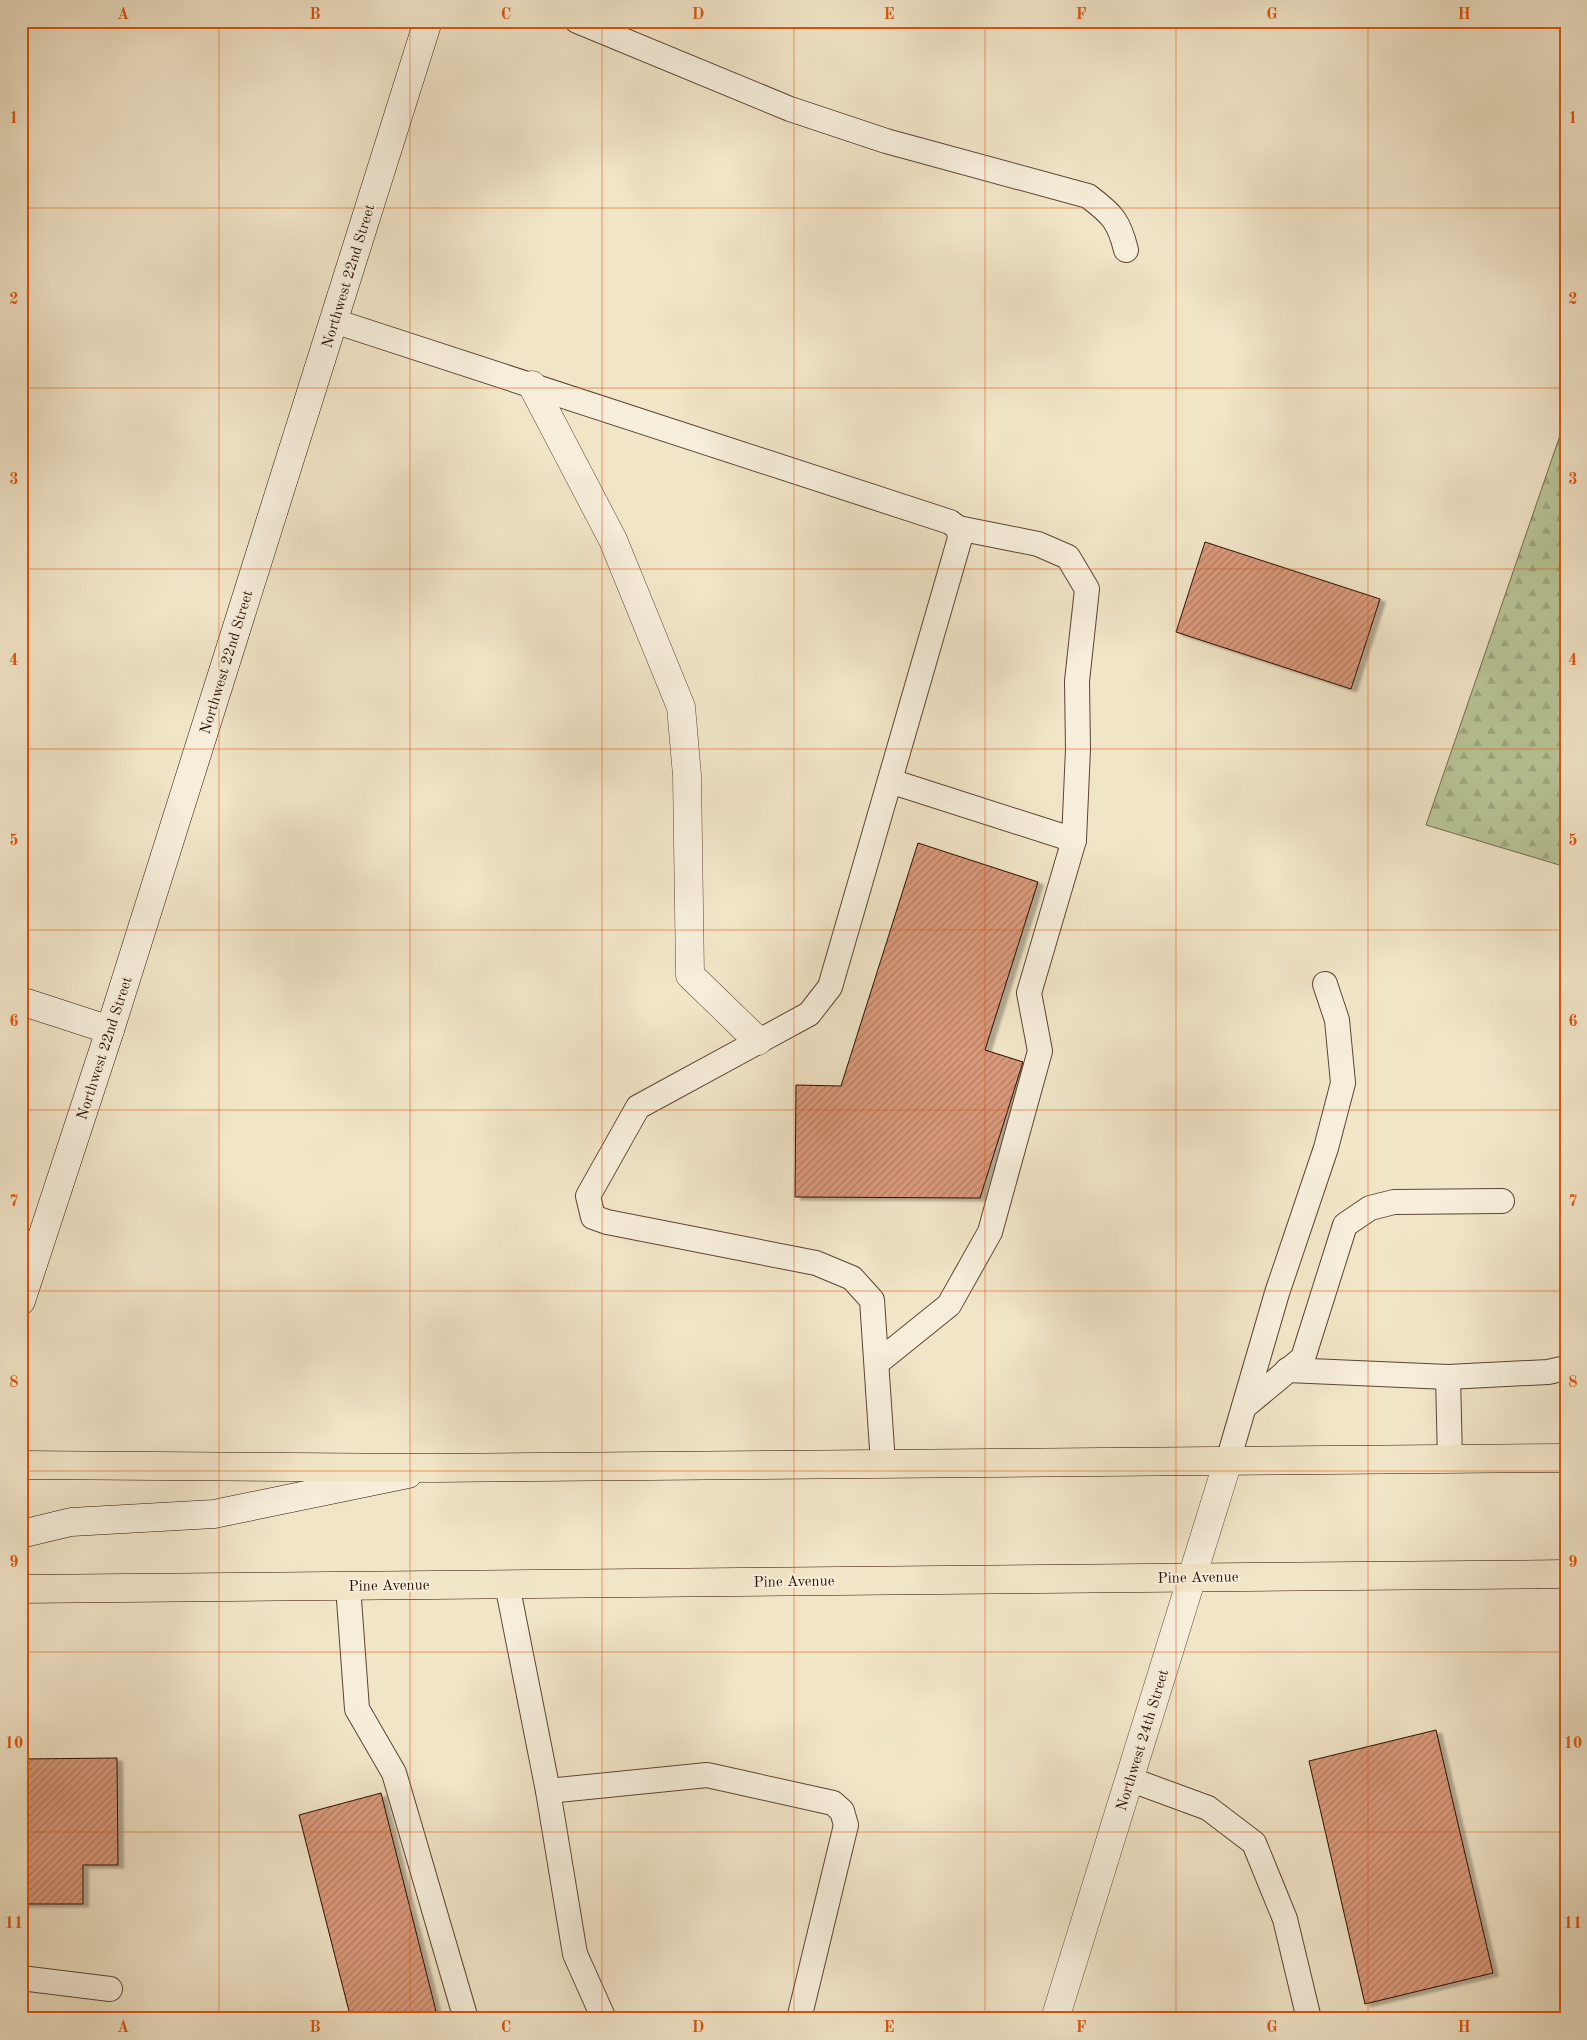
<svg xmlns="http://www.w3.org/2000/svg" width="1587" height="2040" font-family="'Old Standard TT',serif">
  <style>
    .forest { fill: url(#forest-firs); stroke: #726a4c }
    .building { fill: url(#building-hatch); stroke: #2b0f01; filter: url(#shadow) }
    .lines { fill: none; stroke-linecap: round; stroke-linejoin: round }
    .lane-casing { stroke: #5c4433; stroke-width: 26 }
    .street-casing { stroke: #5c4433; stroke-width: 29 }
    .secondary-casing { stroke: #2b0f01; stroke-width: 29 }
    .highway-casing { stroke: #2b0f01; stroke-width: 29 }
    .lane { stroke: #f6eedb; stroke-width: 24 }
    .street { stroke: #f6eedb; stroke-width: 28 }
    .secondary { stroke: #f6eedb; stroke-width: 28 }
    .highway { stroke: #f1e5c8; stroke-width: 28 }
    .grid { fill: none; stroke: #df550b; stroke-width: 1; stroke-opacity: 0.55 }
    .labels { text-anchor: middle; stroke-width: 4; stroke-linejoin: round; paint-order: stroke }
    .street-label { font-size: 15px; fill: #2b0f01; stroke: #f6eedb }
    .neatline { fill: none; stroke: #df550b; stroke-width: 2 }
    .grid-label { font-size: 16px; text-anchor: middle; font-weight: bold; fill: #df550b }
  </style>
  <defs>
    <pattern id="forest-firs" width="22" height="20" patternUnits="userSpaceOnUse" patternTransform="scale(1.25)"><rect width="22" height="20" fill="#b8c597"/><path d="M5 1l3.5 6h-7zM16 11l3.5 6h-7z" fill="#9ea880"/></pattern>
    <pattern id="building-hatch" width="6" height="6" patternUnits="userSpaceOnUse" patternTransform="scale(1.25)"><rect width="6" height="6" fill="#da9a7b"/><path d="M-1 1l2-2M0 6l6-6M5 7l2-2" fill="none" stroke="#b17c62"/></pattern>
    <filter id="shadow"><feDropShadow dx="5.5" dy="3" stdDeviation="1" flood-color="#0004"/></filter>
  </defs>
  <rect width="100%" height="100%" fill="#f1e5c8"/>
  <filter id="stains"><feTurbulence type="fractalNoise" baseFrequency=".004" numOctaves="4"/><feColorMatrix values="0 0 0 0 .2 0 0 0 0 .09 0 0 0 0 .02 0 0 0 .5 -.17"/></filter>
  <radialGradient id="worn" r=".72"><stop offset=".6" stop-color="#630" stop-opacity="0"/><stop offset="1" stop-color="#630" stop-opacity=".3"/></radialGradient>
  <path class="forest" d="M1566 418V867L1426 825Z"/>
  <g class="building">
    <path d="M1205 542 1380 599 1351 689 1176 632Z"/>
    <path d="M918 843 1038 882 985 1050 1023 1062 980 1198 795 1197 796 1085 841 1086Z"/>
    <path d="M1436 1730 1493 1973 1365 2004 1309 1761Z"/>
    <path d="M117 1758 118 1865H83V1904H21V1759Z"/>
    <path d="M381 1793 438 2019H351L299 1815Z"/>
  </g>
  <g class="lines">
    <defs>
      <g id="lane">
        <path d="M577 21 790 109 886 141 1088 196C1112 214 1119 221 1126 250"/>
        <path d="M334 321 950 522 958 528 960 538 830 987 809 1014 638 1107 588 1196 593 1217 607 1222 816 1263 852 1278 872 1300 883 1464"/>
        <path d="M890 781 1074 840"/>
        <path d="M877 1363 949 1305 990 1232 1040 1051 1029 993 1074 840 1078 749 1077 681 1087 589 1068 557 1038 544 958 528"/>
        <path d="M1287 1370 1448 1377 1548 1372 1566 1368"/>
        <path d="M1448 1377 1450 1459"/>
        <path d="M1244 1407 1303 1358 1345 1225 1370 1208 1394 1202 1502 1201"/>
        <path d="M1228 1461 1277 1293 1326 1148 1343 1083 1337 1020 1325 984"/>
        <path d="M507 1584 548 1791 707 1775 833 1803 842 1811 846 1825 799 2019"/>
        <path d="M348 1586 357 1709 394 1773 466 2019"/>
        <path d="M1129 1779 1208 1808 1254 1843 1285 1919 1309 2019"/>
        <path d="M548 1791 575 1954 604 2019"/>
        <path d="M21 1978 110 1989"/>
      </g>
      <g id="street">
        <path d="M532 385 613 540 681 707 687 775 690 975 758 1041"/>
        <path d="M1055 2019 1228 1461"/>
      </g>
      <g id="secondary">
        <path d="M21 1001 110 1030"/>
        <path d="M21 1301 110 1030 428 21"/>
        <path d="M21 1534 71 1522 214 1514 408 1474"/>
      </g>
      <g id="highway">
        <path d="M21 1465 434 1468 1566 1458"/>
        <path d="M21 1589 1566 1574"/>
      </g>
    </defs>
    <use href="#lane" class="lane-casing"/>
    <use href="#street" class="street-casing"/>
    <use href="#secondary" class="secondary-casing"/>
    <use href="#highway" class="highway-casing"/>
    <use href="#lane" class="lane"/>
    <use href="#street" class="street"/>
    <use href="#secondary" class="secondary"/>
    <use href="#highway" class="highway"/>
  </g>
  <path class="grid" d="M219 21V2019M410 21V2019M602 21V2019M794 21V2019M985 21V2019M1176 21V2019M1368 21V2019M21 208H1566M21 388H1566M21 569H1566M21 749H1566M21 930H1566M21 1110H1566M21 1291H1566M21 1471H1566M21 1652H1566M21 1832H1566"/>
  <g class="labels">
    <g class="street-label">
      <text transform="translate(348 276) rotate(-73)" y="5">Northwest 22nd Street</text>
      <text transform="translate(226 662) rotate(-73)" y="5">Northwest 22nd Street</text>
      <text transform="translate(104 1048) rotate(-72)" y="5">Northwest 22nd Street</text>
      <text transform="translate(1198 1577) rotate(-1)" y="5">Pine Avenue</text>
      <text transform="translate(794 1581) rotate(-1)" y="5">Pine Avenue</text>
      <text transform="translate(389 1585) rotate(-1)" y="5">Pine Avenue</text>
      <text transform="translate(1142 1740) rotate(-73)" y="5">Northwest 24th Street</text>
    </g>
  </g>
  <rect width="1587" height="2040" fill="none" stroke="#f1e5c8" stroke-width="55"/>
  <rect x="28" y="28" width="1532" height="1984" class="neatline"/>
  <g class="grid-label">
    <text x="123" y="19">A</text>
    <text x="315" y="19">B</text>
    <text x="506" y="19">C</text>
    <text x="698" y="19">D</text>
    <text x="889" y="19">E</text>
    <text x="1081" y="19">F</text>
    <text x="1272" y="19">G</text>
    <text x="1464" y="19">H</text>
    <text x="14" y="123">1</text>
    <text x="1573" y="123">1</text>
    <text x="14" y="304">2</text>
    <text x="1573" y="304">2</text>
    <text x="14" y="484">3</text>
    <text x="1573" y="484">3</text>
    <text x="14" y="665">4</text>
    <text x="1573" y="665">4</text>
    <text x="14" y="845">5</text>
    <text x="1573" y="845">5</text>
    <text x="14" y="1026">6</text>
    <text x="1573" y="1026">6</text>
    <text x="14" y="1206">7</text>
    <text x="1573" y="1206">7</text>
    <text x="14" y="1387">8</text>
    <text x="1573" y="1387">8</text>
    <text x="14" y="1567">9</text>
    <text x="1573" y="1567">9</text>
    <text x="14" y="1748">10</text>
    <text x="1573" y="1748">10</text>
    <text x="14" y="1928">11</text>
    <text x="1573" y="1928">11</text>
    <text x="123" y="2032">A</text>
    <text x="315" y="2032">B</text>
    <text x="506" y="2032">C</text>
    <text x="698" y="2032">D</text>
    <text x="889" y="2032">E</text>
    <text x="1081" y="2032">F</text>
    <text x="1272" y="2032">G</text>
    <text x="1464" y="2032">H</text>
  </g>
  <rect width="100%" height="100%" filter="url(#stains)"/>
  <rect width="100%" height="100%" fill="url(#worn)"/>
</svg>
